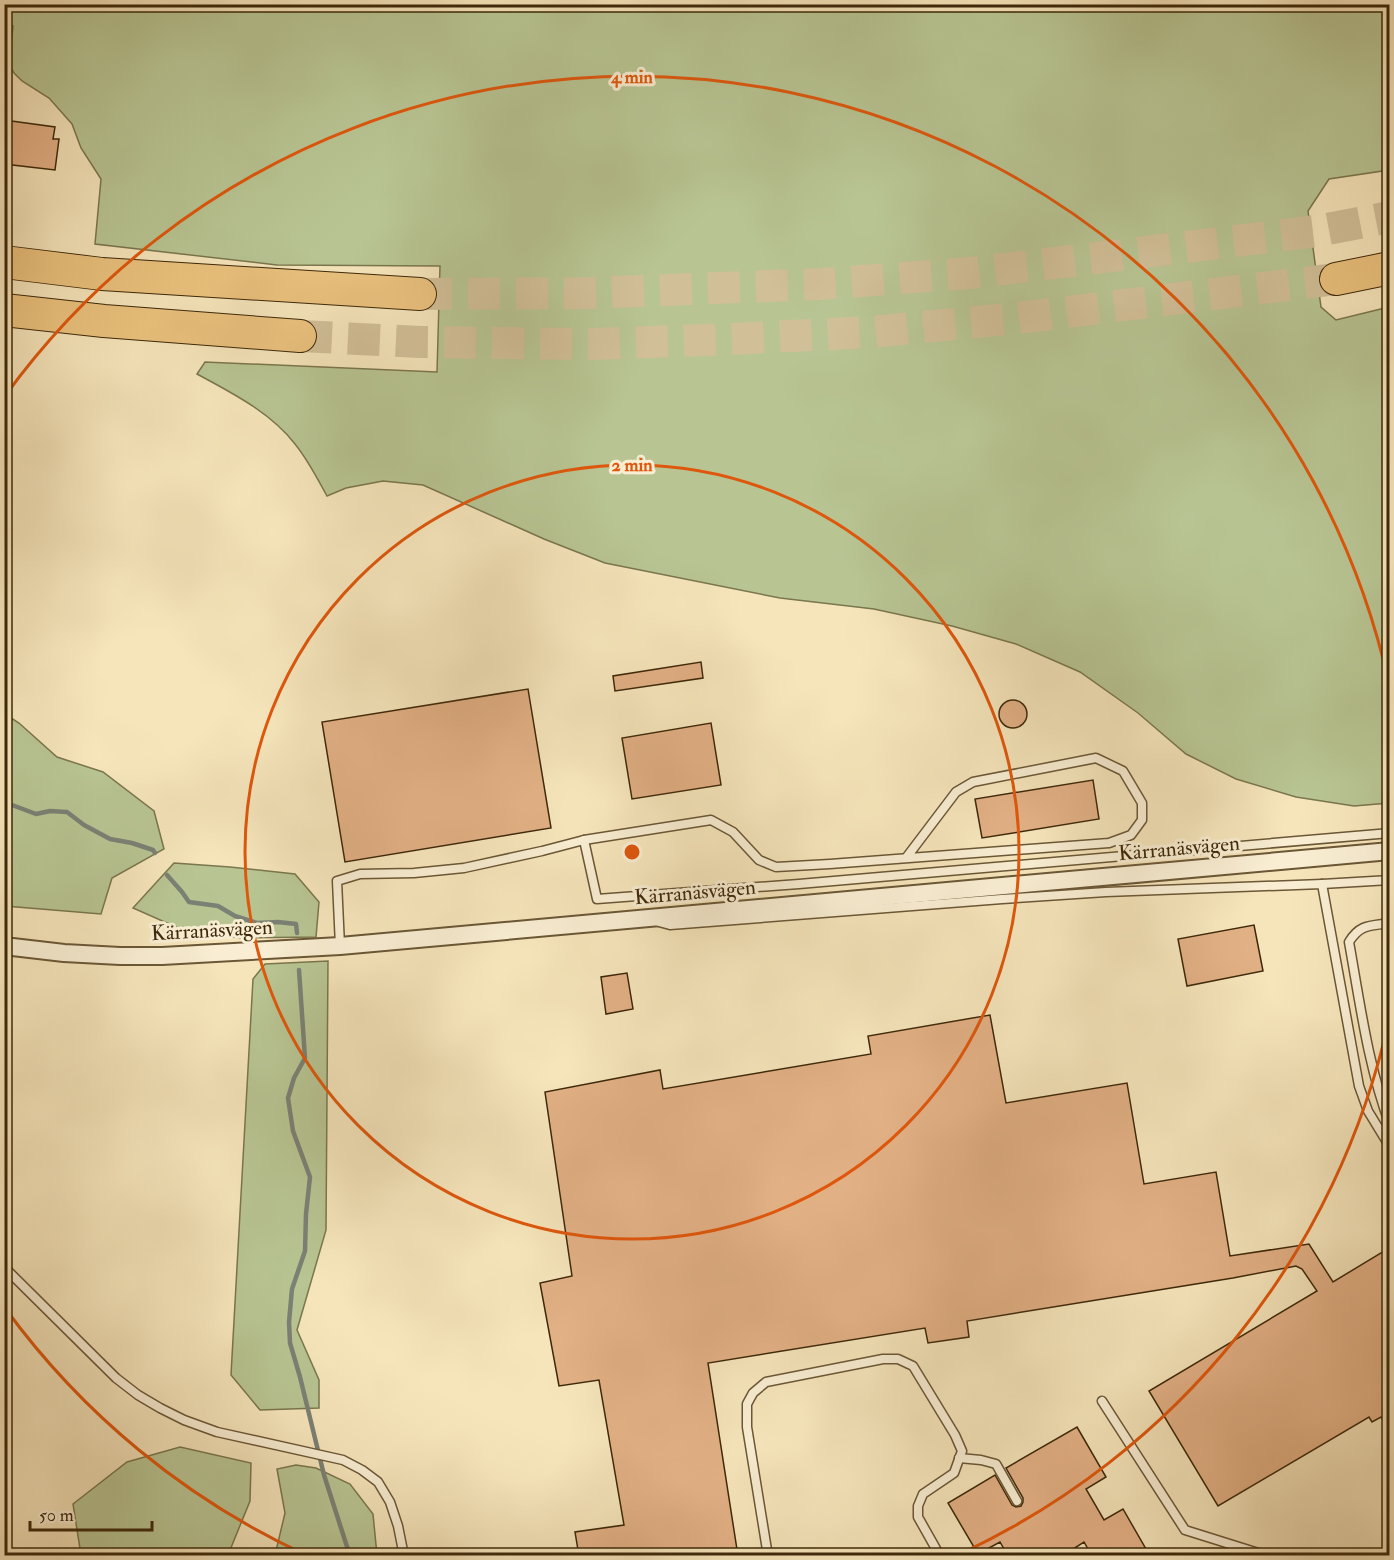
<svg xmlns="http://www.w3.org/2000/svg" width="1394" height="1560" font-family="'IM FELL Double Pica',serif">
  <style>
    .green { fill: #b8c593; stroke: #7a764e; stroke-width: 1.5 }
    .lines { fill: none; stroke-linecap: round; stroke-linejoin: round }
    .stream { stroke: #7b8175; stroke-width: 4.5 }
    .building { fill: #e2b085; stroke: #3d280a; stroke-width: 1.5 }
    .motorway-tunnel { stroke: #d1bf98; stroke-width: 32; stroke-dasharray: 32 16; stroke-linecap: butt }
    .service-casing { stroke: #6b5736; stroke-width: 11 }
    .minor-casing { stroke: #6b5736; stroke-width: 20 }
    .motorway-casing { stroke: #3d280a; stroke-width: 34 }
    .service { stroke: #f9eed3; stroke-width: 8 }
    .minor { stroke: #f9eed3; stroke-width: 16 }
    .motorway { stroke: #ebc27e; stroke-width: 32 }
    .ring { fill: none; stroke: #df570c; stroke-width: 3 }
    .labels { text-anchor: middle; stroke-width: 6; stroke-linejoin: round; paint-order: stroke }
    .street-label { font-size: 21px; fill: #3d280a; stroke: #f9eed3 }
    .centre { fill: #df570c; stroke: #f9eed3; stroke-width: 3 }
    .ring-label { font-size: 18px; text-anchor: middle; font-weight: bold; fill: #df570c; stroke: #f9eed3; stroke-width: 6; stroke-linejoin: round; paint-order: stroke }
  </style>
  <rect width="100%" height="100%" fill="#f6e5bb"/>
  <filter id="stains"><feTurbulence type="fractalNoise" baseFrequency=".00333" numOctaves="4"/><feColorMatrix values="0 0 0 0 .2 0 0 0 0 .09 0 0 0 0 .02 0 0 0 .5 -.17"/></filter>
  <radialGradient id="worn" r=".72"><stop offset=".6" stop-color="#630" stop-opacity="0"/><stop offset="1" stop-color="#630" stop-opacity=".3"/></radialGradient>
  <g class="green">
    <path d="M4 5H1389V170L1329 179 1308 211 1321 307 1336 320 1389 307V803L1354 806 1296 797 1236 779 1186 754 1138 713 1080 672 1016 644 952 626 874 609 780 598 605 563 544 539 423 485 383 481 346 488 327 496C317 478 308 460 295 444 270 412 232 393 197 374L205 362 437 372 440 266 277 265 95 244 101 179 81 148 72 124 49 98 22 81 14 73 9 64 13 26 5 25Z"/>
    <path d="M5 714 19 723 57 757 103 772 154 811 164 849 112 878 101 914 5 906Z"/>
    <path d="M174 863 230 867 295 874 319 902 316 937 241 938 185 931 133 908Z"/>
    <path d="M328 961 326 1230 297 1330 319 1380V1408L260 1410 231 1375 253 979 265 964Z"/>
    <path d="M180 1447 251 1463 250 1501 228 1555H81L73 1504 127 1462Z"/>
    <path d="M296 1465 316 1468 350 1484 373 1514 377 1555H275L285 1513 277 1469Z"/>
  </g>
  <g class="lines">
    <g class="stream">
      <path d="M4 802 36 814 50 811 67 812 84 825 110 839 132 843 153 850 155 853"/>
      <path d="M167 875 182 892 189 902 218 906 235 916 257 923 278 922 296 924 297 933"/>
      <path d="M299 970 305 1058 294 1078 288 1098 293 1131 310 1177 306 1214 305 1251 292 1289 289 1322 290 1343 300 1377 324 1475 350 1556"/>
    </g>
  </g>
  <g class="building">
    <path d="M4 120 55 127 53 139H59L55 170 4 164Z"/>
    <path d="M701 662 703 678 615 691 613 676Z"/>
    <path d="M528 689 551 828 345 862 322 722Z"/>
    <circle cx="1013" cy="714" r="14"/>
    <path d="M711 723 721 785 632 799 622 738Z"/>
    <path d="M1093 780 1099 819 982 838 975 799Z"/>
    <path d="M1254 925 1263 971 1187 986 1178 939Z"/>
    <path d="M627 973 633 1009 606 1014 601 977Z"/>
    <path d="M990 1015 1006 1103 1127 1083 1144 1184 1216 1172 1230 1256 1309 1244 1333 1282 1389 1248V1431L1381 1417 1372 1422 1369 1417 1218 1506 1149 1391 1317 1291 1302 1269 1296 1266 1233 1278 967 1321 969 1337 928 1343 925 1328 708 1363 738 1556H579L575 1532 624 1525 599 1380 559 1386 540 1283 572 1276 545 1092 660 1070 663 1089 871 1054 868 1036Z"/>
    <path d="M1077 1427 1106 1477 1086 1489 1104 1520 1123 1509 1150 1556H1092L1084 1542 1062 1556H1008L1000 1542 978 1554 948 1503 995 1475 1012 1505 1016 1507 1021 1506 1023 1502V1498L1006 1468Z"/>
  </g>
  <g class="lines">
    <g class="motorway-tunnel">
      <path d="M420 294 587 293 821 284 970 273 1129 254 1317 231 1390 217"/>
      <path d="M300 336 420 342 592 344 731 339 871 332 1018 318 1336 279"/>
    </g>
    <defs>
      <g id="service">
        <path d="M584 840 597 899 799 884 1390 833"/>
        <path d="M1322 884 1390 880"/>
        <path d="M659 922 670 925 1002 899 1106 892 1322 884 1359 1086 1368 1111 1390 1147"/>
        <path d="M1390 923C1370 926 1360 924 1349 942 1360 1003 1368 1066 1390 1125"/>
        <path d="M340 946 337 881 360 874 414 873 464 868 542 851 584 840 711 820 733 832 759 860 776 867 830 864 1109 843 1131 835 1142 820V803L1123 771 1096 758 973 782 956 792 906 858"/>
        <path d="M4 1267 116 1378 138 1395 160 1408 184 1420 217 1432 343 1460 362 1470 378 1482 390 1502 398 1526 404 1556"/>
        <path d="M1102 1401 1185 1530 1268 1556"/>
        <path d="M959 1458 981 1460 996 1464 1017 1501"/>
        <path d="M768 1556 747 1427V1404L753 1393 766 1382 883 1359H898L913 1366 955 1435 962 1451 954 1473 923 1494 918 1506V1517L940 1556"/>
      </g>
      <path id="minor" d="M4 946 64 953 120 956H162L340 946 1390 851"/>
      <g id="motorway">
        <path d="M4 262 102 274 420 294"/>
        <path d="M1336 279 1390 268"/>
        <path d="M4 310 104 321 300 336"/>
      </g>
    </defs>
    <use href="#service" class="service-casing"/>
    <use href="#minor" class="minor-casing"/>
    <use href="#motorway" class="motorway-casing"/>
    <use href="#service" class="service"/>
    <use href="#minor" class="minor"/>
    <use href="#motorway" class="motorway"/>
  </g>
  <g class="ring">
    <circle cx="632" cy="852" r="387"/>
    <path d="M1389 1020A775 775 0 0 1 960 1554M304 1554A775 775 0 0 1 5 1308M5 396A775 775 0 0 1 1389 684"/>
  </g>
  <g class="labels">
    <g class="street-label">
      <text transform="translate(1179 848) rotate(-5)" y="7">Kärranäsvägen</text>
      <text transform="translate(695 892) rotate(-5)" y="7">Kärranäsvägen</text>
      <text transform="translate(212 930) rotate(-3)" y="7">Kärranäsvägen</text>
    </g>
  </g>
  <circle cx="632" cy="852" r="9" class="centre"/>
  <g class="ring-label">
    <text x="632" y="83">4 min</text>
    <text x="632" y="471">2 min</text>
  </g>
  <rect width="1394" height="1560" fill="none" stroke="#f6e5bb" stroke-width="24"/>
  <rect x="6" y="6" width="1382" height="1548" fill="none" stroke="#3d280a" stroke-width="3"/>
  <rect x="12" y="12" width="1370" height="1536" fill="none" stroke="#3d280a" stroke-width="1.5"/>
  <path d="M30 1521v9h122v-9" fill="none" stroke="#3d280a" stroke-width="3"/>
  <text x="39" y="1521" font-size="18" fill="#3d280a" stroke="#f9eed3" stroke-width="4.5" paint-order="stroke">50 m</text>
  <rect width="100%" height="100%" filter="url(#stains)"/>
  <rect width="100%" height="100%" fill="url(#worn)"/>
</svg>
